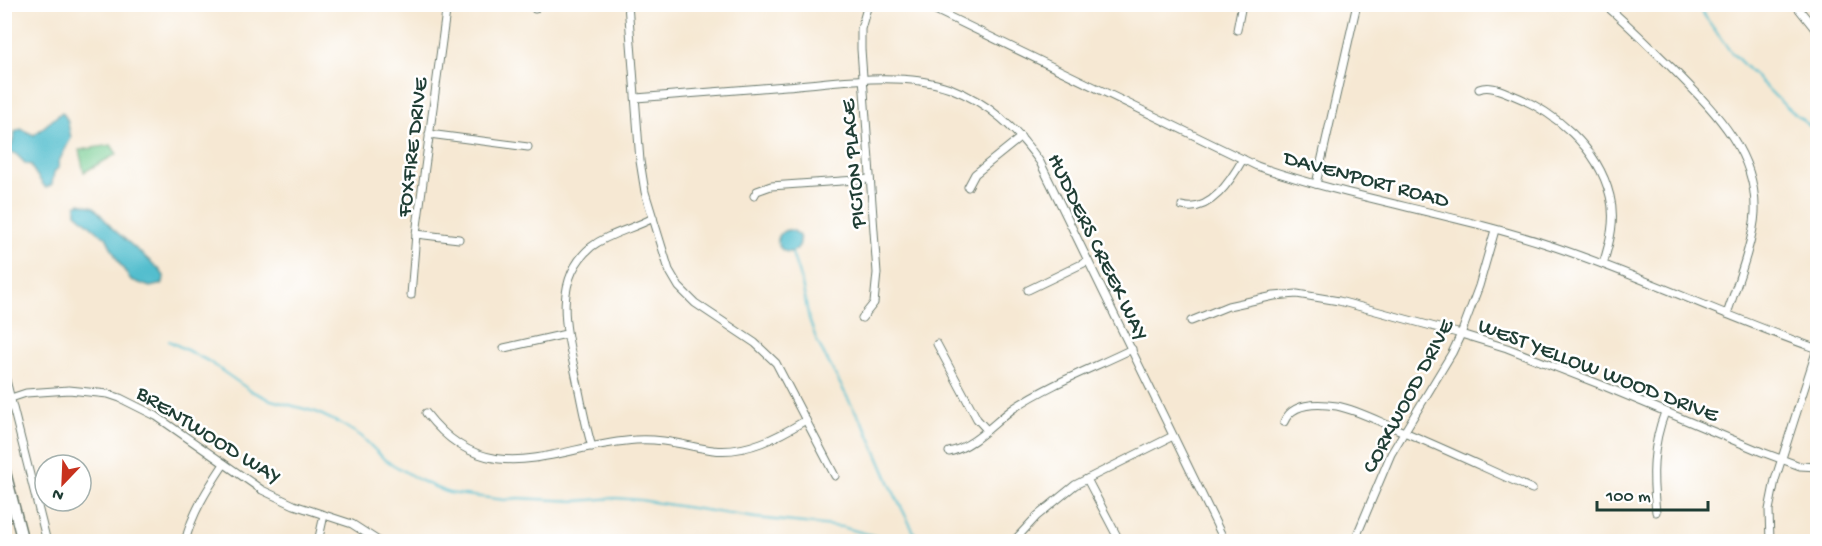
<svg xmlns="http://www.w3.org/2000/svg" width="1822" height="546" font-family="'Gochi Hand',sans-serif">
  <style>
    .green { fill: #75cc91; stroke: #4a8462; stroke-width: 1.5 }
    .water { fill: #53bece; stroke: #397e81; stroke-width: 1.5 }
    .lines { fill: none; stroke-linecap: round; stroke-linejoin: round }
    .stream { stroke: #53bece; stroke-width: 2 }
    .minor-casing { stroke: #6a796c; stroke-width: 9 }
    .highway-casing { stroke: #6a796c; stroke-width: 13 }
    .minor { stroke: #fff; stroke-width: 7 }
    .highway { stroke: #fff; stroke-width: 10 }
    .labels { text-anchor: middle; stroke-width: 5; stroke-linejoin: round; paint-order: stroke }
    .street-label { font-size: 22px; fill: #1f3d34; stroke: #fff }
  </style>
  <rect width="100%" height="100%" fill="#fff"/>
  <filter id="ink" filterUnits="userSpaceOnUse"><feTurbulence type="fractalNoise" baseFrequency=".0167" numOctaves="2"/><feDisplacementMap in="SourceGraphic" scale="12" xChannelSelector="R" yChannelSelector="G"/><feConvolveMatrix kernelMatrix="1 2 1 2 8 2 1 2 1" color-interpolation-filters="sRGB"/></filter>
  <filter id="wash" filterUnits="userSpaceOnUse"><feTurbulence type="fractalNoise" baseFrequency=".008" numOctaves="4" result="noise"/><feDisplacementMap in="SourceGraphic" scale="24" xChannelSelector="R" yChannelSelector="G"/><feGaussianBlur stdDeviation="1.35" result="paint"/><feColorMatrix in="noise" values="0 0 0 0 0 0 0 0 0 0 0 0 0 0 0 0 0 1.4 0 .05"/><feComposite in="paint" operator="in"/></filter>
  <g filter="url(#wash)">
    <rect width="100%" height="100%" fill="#f6e8d3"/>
    <path class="green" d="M111 145 117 154 84 172 79 150Z"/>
    <g class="water">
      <path d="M62 112 67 119 71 138 58 163 59 167 54 172 52 184 46 188C40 181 36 174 32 168V165L26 164 16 154 5 150 12 145 15 132 21 129 34 135Z"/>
      <path d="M80 203 94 207 112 228 159 269 164 276 163 284 150 287 131 280 119 263 106 237 98 232 76 213V205Z"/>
      <circle cx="789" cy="241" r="11"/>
    </g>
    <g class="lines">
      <g class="stream">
        <path d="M1696 4 1730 51 1781 102 1818 133"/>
        <path d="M792 253 802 284 809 319 817 341 852 406 866 428 893 491 919 542"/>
        <path d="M169 341 208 361 251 391 271 400 316 412 343 425 361 436 385 460 421 481 449 493 505 500 517 498 576 501 615 498 640 500 756 518 842 527 897 542"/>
      </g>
    </g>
  </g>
  <g filter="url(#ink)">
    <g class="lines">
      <defs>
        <g id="minor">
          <path d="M628 4 640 161 645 192 669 270 679 287 695 303 755 343 776 363 835 476"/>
          <path d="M923 4 1257 166C1355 200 1458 214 1555 247 1644 277 1729 318 1818 349"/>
          <path d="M1604 4C1628 24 1649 46 1671 67 1711 108 1757 150 1755 212 1754 240 1736 287 1727 314"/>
          <path d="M1795 4 1818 33"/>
          <path d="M535 9V4"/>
          <path d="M1237 30 1242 4"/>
          <path d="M1479 89C1489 85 1500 90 1510 94 1554 111 1598 147 1610 196 1616 219 1610 242 1603 264"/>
          <path d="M636 98C686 94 736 90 786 86 837 82 901 71 950 88 989 103 1016 128 1040 162L1225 542"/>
          <path d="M429 134 528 147"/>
          <path d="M1316 184 1357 4"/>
          <path d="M968 187 975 174 1021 137"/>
          <path d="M754 196 757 191 771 186 870 179"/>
          <path d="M1182 206C1210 214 1231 180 1243 159"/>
          <path d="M416 234 459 239"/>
          <path d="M1028 290 1088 261"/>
          <path d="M411 295 416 234 447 4"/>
          <path d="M862 318 874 303 877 273 861 49V29L868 4"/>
          <path d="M1191 321 1228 306 1274 296 1297 294 1339 301 1461 334 1507 348 1604 386 1762 452 1800 466 1818 467"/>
          <path d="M937 344 977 419 987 430"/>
          <path d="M504 348 566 334"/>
          <path d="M4 372 47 542"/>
          <path d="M11 398 26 393 69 390 108 394 120 398 156 416 262 490 294 505 352 524 380 542"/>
          <path d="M426 413C489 495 556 445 636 440 662 438 687 446 713 450 746 454 778 437 806 420"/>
          <path d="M1284 422C1292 402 1318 403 1337 406 1357 410 1378 421 1397 429 1443 448 1487 469 1532 489"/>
          <path d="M592 447C585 424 581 400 576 376 567 333 551 281 591 247 609 233 633 229 653 218"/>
          <path d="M949 452C975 446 993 423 1014 408 1050 384 1093 368 1132 349"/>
          <path d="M1087 479 1118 538"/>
          <path d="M1656 512C1652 476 1652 446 1665 412"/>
          <path d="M185 542C192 513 208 488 224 464"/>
          <path d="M318 542 324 515"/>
          <path d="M1013 542 1037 516 1075 485 1173 436"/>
          <path d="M1354 542 1391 454 1452 353 1461 334 1479 286 1495 230"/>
          <path d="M1770 542 1769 510 1775 480 1817 349"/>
        </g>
        <path id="highway" d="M4 468 23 542"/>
      </defs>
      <use href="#minor" class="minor-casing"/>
      <use href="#highway" class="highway-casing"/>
      <use href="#minor" class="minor"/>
      <use href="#highway" class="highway"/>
    </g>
  </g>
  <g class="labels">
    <g class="street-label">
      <text transform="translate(410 147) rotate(-83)" y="8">FOXFIRE DRIVE</text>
      <text transform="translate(851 164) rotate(-95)" y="8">PICTON PLACE</text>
      <text transform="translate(1367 177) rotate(15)" y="8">DAVENPORT ROAD</text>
      <text transform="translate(1100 246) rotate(64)" y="8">HUDDERS CREEK WAY</text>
      <text transform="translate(1599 368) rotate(21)" y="8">WEST YELLOW WOOD DRIVE</text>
      <text transform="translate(1406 395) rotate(-62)" y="8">CORKWOOD DRIVE</text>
      <text transform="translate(210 433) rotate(32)" y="8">BRENTWOOD WAY</text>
    </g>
  </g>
  <rect width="1822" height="546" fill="none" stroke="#fff" stroke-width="24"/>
  <g transform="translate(63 483) rotate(203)"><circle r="28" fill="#ffffff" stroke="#a5b1ae" stroke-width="1.5"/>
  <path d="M0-4.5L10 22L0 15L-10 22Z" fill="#c8321e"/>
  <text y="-9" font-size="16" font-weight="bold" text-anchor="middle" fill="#1f3d34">N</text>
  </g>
  <path d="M1597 501v9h111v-9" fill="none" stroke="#1f3d34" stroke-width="3"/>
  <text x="1606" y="501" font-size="18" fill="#1f3d34" stroke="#ffffff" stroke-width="4.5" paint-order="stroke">100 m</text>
</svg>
